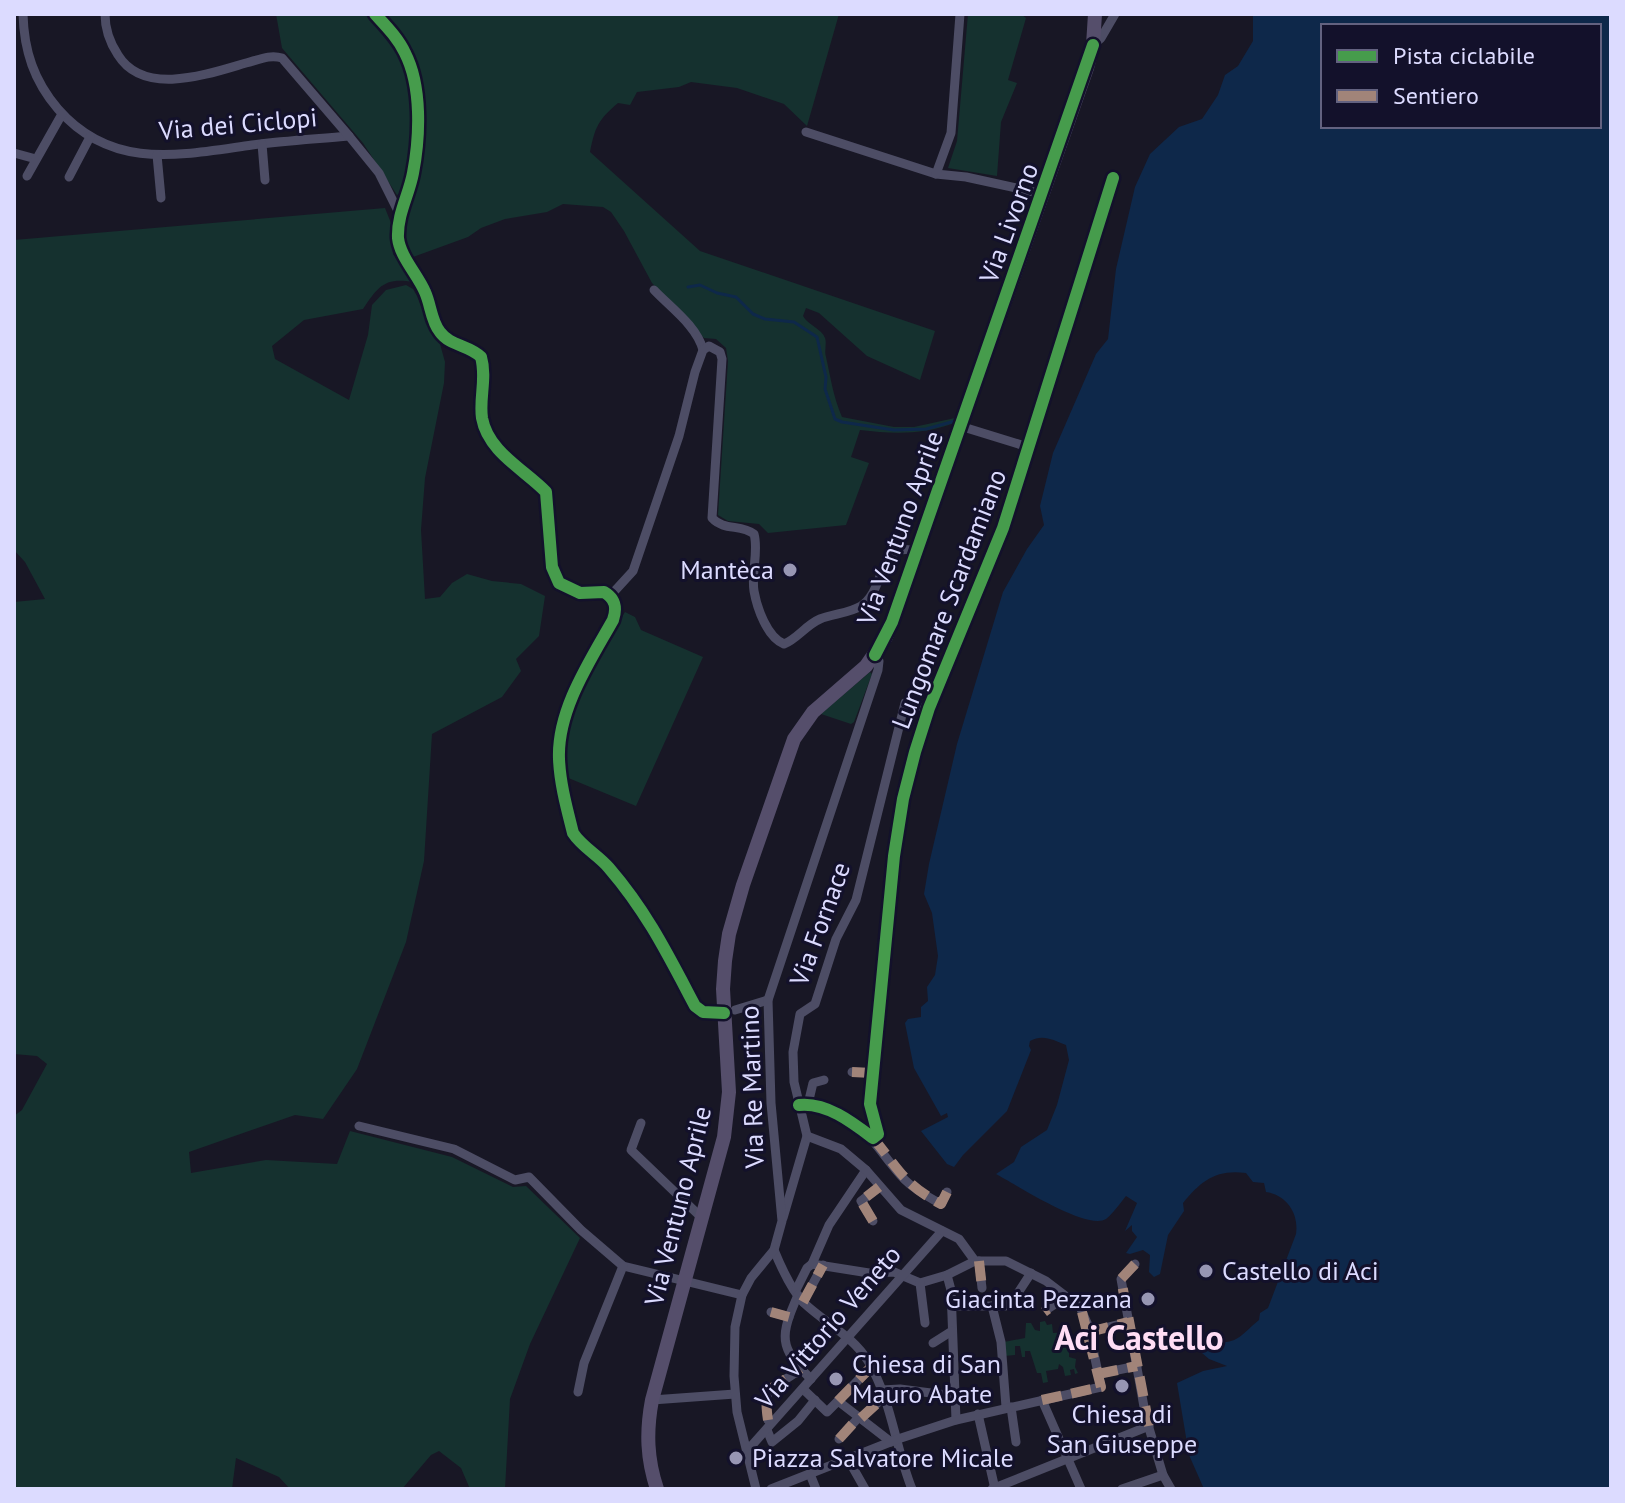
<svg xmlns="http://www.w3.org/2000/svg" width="1625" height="1503" font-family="'PT Sans',sans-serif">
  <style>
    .green { fill: #15312f }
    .water { fill: #0e284a; fill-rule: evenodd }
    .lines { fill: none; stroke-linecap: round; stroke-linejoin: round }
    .stream { stroke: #0e284a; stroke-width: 3 }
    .street { stroke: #4d4d65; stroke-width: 9 }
    .primary { stroke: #554e6b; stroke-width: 14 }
    .quiet { stroke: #a18479; stroke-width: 10; stroke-dasharray: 20 10; stroke-linecap: butt }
    .cycleway-casing { stroke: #13112b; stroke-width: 17 }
    .cycleway { stroke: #469c4c; stroke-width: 12 }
    .poi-dot { fill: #9796b3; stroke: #13112b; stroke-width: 3 }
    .labels { text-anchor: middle; stroke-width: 6; stroke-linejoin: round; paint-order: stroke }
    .street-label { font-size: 26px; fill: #dcdbff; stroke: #13112b }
    .poi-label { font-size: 26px; fill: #dcdbff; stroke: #13112b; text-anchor: start }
    .district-label { font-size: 34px; font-weight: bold; fill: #ffddf5; stroke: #13112b }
  </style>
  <rect width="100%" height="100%" fill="#181725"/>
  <g class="green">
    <path d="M276 14H368C379 26 392 37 400 53 416 86 418 160 400 193L397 195 363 143 282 48Z"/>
    <path d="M381 14H839L807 126 784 104 737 88 691 82 679 87 637 92 630 105 618 103C598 120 595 127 590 152L700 251 935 331 920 380 867 356 819 313 806 308 803 316C808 325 822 329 825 338 827 343 824 351 826 357 831 379 833 396 842 417L894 427H914L955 418 954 423C923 435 893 434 860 430L851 457 869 463 846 525 768 533 759 524 728 521 718 515 728 361 726 348 716 339 704 338 652 283 624 231 611 212 603 207 563 204 547 212 505 219 481 228 468 237 413 257C396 224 410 207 418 174 425 141 426 84 411 53 403 38 392 26 381 14Z"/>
    <path d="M968 14H1021L1026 18 1008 80 1017 83 1001 122 997 176 948 168 957 141Z"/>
    <path d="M385 208 391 223 393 254 413 282C384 277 378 287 363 309L304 320 272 346 275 359 349 400 368 335 372 305 386 290 406 285 413 289 417 296 430 330 440 344 445 362 444 383 425 478 421 530 425 599 440 597 452 583 467 574 492 581 521 584 545 596 539 636 516 659 521 671 502 697 432 734 424 861 406 942 357 1069 323 1119 295 1115 189 1152 191 1173 266 1160 337 1164 350 1131 452 1157 513 1187 526 1186 580 1238 530 1344 510 1399 505 1489H470L461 1468 439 1451 431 1455 402 1489H290L279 1477 236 1458 232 1489H14V1116L22 1110 47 1064 37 1056 14 1054V602L45 599 25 562 14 550V240Z"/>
    <path d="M625 612 635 617 641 630 703 657 636 806 566 777C566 767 565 756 566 746 569 701 602 650 625 612Z"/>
    <path d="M870 672 872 674 854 722 851 724 821 714Z"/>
    <path d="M1045 1321 1047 1325 1052 1324 1053 1333 1069 1332 1070 1341 1065 1342 1067 1347H1073L1074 1351 1069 1352V1357L1076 1359 1075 1367 1078 1373 1075 1374 1074 1369 1070 1370 1071 1375 1065 1376 1063 1367 1059 1364 1058 1369 1046 1371 1048 1382 1043 1383 1041 1373H1037L1030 1351H1025V1357H1022L1020 1346H1015V1355L1004 1356V1342L1025 1338 1026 1323H1031L1035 1330 1040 1331V1322Z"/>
  </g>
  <path class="water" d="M1253 14H1611V1489H1204L1189 1455 1177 1383 1203 1371 1227 1366 1209 1359 1195 1347 1215 1349 1221 1342C1238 1344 1247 1329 1259 1320L1260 1313 1268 1308 1296 1234C1299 1214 1287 1195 1266 1192L1264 1183 1253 1182 1246 1173C1216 1169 1201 1181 1183 1203L1184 1211 1168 1235 1160 1274 1154 1277 1149 1272 1150 1255 1143 1250 1130 1254 1126 1253 1137 1237 1132 1231V1225L1125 1231 1137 1203 1126 1196C1122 1201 1111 1216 1106 1219 1087 1231 1015 1184 996 1174L1014 1162 1021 1147 1047 1130 1057 1105 1069 1060 1066 1045C1053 1040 1043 1034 1030 1041L1029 1046 1031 1050 1007 1111 963 1155 954 1167 947 1164 921 1131 948 1117 947 1113 941 1116 914 1068 905 1023 908 1019 921 1017V1007L928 1001 927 987 935 975 938 956 932 913 924 894 929 864 957 744 1003 592 1027 549 1044 525 1040 506 1053 453 1096 354 1108 339 1116 269 1135 187 1150 154 1179 127 1202 119 1218 95 1225 75 1238 66 1253 41ZM1599 26V126H1323V26Z"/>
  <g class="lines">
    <path class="stream" d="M688 287 700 285 717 293 736 297 753 314 765 319 794 322 817 337 826 377 825 389 835 419 842 422 894 430 926 429 955 421"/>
    <g class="street">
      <path d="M23 14C24 51 34 81 58 109 112 171 180 155 252 145 284 141 317 139 349 136L379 173 400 215"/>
      <path d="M105 14C105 29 110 43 118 55 144 97 208 74 246 63 258 60 270 54 282 58L349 136"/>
      <path d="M375 14C386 26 398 38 405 53 422 86 420 137 413 173 409 195 397 214 398 238 400 257 418 275 425 292 431 305 431 321 440 332 450 346 469 345 481 357 487 378 479 398 482 418 488 452 525 470 546 492L552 567 559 583 580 593 604 592C616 599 617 608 613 620 590 661 557 710 559 759 560 784 567 809 573 833 582 847 598 855 609 868 647 912 668 955 695 1006L703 1012 724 1013"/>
      <path d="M1093 45 1101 38 1115 14"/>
      <path d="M806 132 936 174 966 177 1043 194"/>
      <path d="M262 144 265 180"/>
      <path d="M14 153 36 159"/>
      <path d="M157 155 161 198"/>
      <path d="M936 174 951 133 960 14"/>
      <path d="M27 176 62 114"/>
      <path d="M69 177 90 137"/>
      <path d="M654 290C670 307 697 326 703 350"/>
      <path d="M960 426 1028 447"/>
      <path d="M611 595 633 571 679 436 695 372 703 350 709 346 720 352 722 359 712 518C724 531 741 524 754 534 759 551 751 572 754 591 757 608 767 637 784 644 797 639 806 625 820 619 832 614 850 613 861 606 886 590 877 540 916 551"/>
      <path d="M735 1010 768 1000"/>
      <path d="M852 1072 873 1073"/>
      <path d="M808 1104 813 1083 824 1080"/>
      <path d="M799 1105C810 1104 819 1107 829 1111 871 1126 878 1152 905 1180 916 1191 929 1197 941 1204L947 1192"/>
      <path d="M641 1123 631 1150 703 1219"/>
      <path d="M359 1126 454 1149 515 1180 529 1177 581 1230 623 1266 742 1295"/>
      <path d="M873 1138 878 1134 870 1104 894 856 903 799 915 752 929 708 1003 528 1113 178"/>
      <path d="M783 1218 807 1136 794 1082 793 1052 800 1014 815 1004 836 939 856 900 905 703 929 708"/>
      <path d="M873 1221 861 1201 879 1187"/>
      <path d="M774 1250C781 1267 791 1290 804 1303 825 1323 853 1336 868 1361 892 1401 895 1447 912 1489"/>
      <path d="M979 1261 982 1288"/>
      <path d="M812 1264 869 1273 894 1272 920 1283 947 1275 975 1261"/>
      <path d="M1135 1264 1121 1279 1146 1418 1163 1475 1171 1489"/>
      <path d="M947 1275 951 1290 956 1420"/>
      <path d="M920 1283 925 1323"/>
      <path d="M796 1290 807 1268 812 1264 829 1225 866 1170"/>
      <path d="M798 1295C780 1336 778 1347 811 1379"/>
      <path d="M803 1302 823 1265"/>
      <path d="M951 1306H1005L1012 1302 1031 1273"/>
      <path d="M992 1306 1001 1342 1006 1407"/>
      <path d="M1049 1308 1055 1304"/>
      <path d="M771 1312 789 1317"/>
      <path d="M1089 1332 1128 1322"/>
      <path d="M933 1343 952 1331"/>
      <path d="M1098 1374 1137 1366"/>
      <path d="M803 1389 827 1412 838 1401 891 1442"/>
      <path d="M882 1390 900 1389 954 1396"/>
      <path d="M578 1392 584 1363 623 1266"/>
      <path d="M652 1400 735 1394"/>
      <path d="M1042 1400 1081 1489"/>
      <path d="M838 1401 871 1367"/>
      <path d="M1011 1407 1016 1442"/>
      <path d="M978 1414 995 1489"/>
      <path d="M861 1418 884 1397"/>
      <path d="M768 1420C762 1381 775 1390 800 1369"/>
      <path d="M767 1430 772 1442 798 1421 815 1400"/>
      <path d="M839 1439 859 1417"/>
      <path d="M746 1452 942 1231"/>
      <path d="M848 1459 865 1489"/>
      <path d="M810 1474 816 1489"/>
      <path d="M756 1489 737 1412 734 1376 735 1327 742 1295 751 1278 774 1250 782 1221 771 1103 768 1000 878 670 879 661 875 655"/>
      <path d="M771 1489 898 1439 956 1420 1101 1387 1088 1325 1080 1307 1046 1281 1006 1261H975L959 1239 901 1210 866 1170 841 1149 807 1136"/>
      <path d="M992 1489 1149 1426"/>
      <path d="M1122 1489 1163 1475"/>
    </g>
    <path class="primary" d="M657 1489C647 1459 646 1432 652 1400L724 1137 729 1092 723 989 725 961 729 934 743 885 794 739 813 712 866 666 886 637 892 622 1087 68 1093 45 1095 14"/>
    <g class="quiet">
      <path d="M852 1072 873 1073"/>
      <path d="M873 1138C899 1169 903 1184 941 1204L947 1192"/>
      <path d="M873 1221 861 1201 879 1187"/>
      <path d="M979 1261 982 1288"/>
      <path d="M1135 1264 1121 1279 1149 1426"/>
      <path d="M1056 1301 1060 1295"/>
      <path d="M803 1302 823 1265"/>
      <path d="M771 1312 789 1317"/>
      <path d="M1044 1312 1048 1309"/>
      <path d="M1089 1332 1128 1322"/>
      <path d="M1098 1374 1137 1366"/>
      <path d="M1042 1400 1101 1387 1082 1312"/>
      <path d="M838 1401 871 1367"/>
      <path d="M861 1418 884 1397"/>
      <path d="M768 1420C762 1381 775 1390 800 1369"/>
      <path d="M839 1439 859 1417"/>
    </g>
    <defs>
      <g id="cycleway">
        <path d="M375 14C386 26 398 38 405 53 422 86 420 137 413 173 409 195 397 214 398 238 400 257 418 275 425 292 431 305 431 321 440 332 450 346 469 345 481 357 487 378 479 398 482 418 488 452 525 470 546 492L552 567 559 583 580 593 604 592C616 599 617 608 613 620 590 661 557 710 559 759 560 784 567 809 573 833 582 847 598 855 609 868 647 912 668 955 695 1006L703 1012 724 1013"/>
        <path d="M875 655 892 622 1093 45"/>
        <path d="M799 1105C826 1102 852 1122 873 1138L878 1134 870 1104 894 856 903 799 915 752 929 708 1003 528 1113 178"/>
      </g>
    </defs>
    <use href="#cycleway" class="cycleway-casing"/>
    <use href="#cycleway" class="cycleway"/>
  </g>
  <g class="poi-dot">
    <circle cx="790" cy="570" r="8"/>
    <circle cx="1206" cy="1271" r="8"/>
    <circle cx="1148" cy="1299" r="8"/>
    <circle cx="836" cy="1379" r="8"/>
    <circle cx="1122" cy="1386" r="8"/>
    <circle cx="736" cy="1458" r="8"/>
  </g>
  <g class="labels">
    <g class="street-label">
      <text transform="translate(238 124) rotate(-5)" y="9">Via dei Ciclopi</text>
      <text transform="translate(1009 223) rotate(-70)" y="9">Via Livorno</text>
      <text transform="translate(900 528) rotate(-70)" y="9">Via Ventuno Aprile</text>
      <text transform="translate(949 599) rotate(-69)" y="9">Lungomare Scardamiano</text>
      <text transform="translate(820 924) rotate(-70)" y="9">Via Fornace</text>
      <text transform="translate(752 1087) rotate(-92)" y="9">Via Re Martino</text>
      <text transform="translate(678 1206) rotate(-76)" y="9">Via Ventuno Aprile</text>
      <text transform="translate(828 1327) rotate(-49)" y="9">Via Vittorio Veneto</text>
    </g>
    <g class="poi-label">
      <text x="774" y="579" text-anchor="end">Mantèca</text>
      <text x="1222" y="1280">Castello di Aci</text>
      <text x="1132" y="1308" text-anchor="end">Giacinta Pezzana</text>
      <text x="852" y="1373">Chiesa di San<tspan x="852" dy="30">Mauro Abate</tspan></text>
      <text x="1122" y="1423" text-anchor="middle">Chiesa di<tspan x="1122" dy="30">San Giuseppe</tspan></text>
      <text x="752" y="1467">Piazza Salvatore Micale</text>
    </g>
    <g class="district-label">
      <text x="1139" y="1350">Aci Castello</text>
    </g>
  </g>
  <rect width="1625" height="1503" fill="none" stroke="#dcdbff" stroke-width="32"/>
  <rect x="1321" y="24" width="280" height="104" fill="#13112b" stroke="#636280" stroke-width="2"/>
  <rect x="1337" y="50" width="40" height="12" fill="#469c4c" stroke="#636280" stroke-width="2"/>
  <text x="1393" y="64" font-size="24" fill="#dcdbff">Pista ciclabile</text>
  <rect x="1337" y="90" width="40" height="12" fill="#a18479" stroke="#636280" stroke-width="2"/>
  <text x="1393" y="104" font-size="24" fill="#dcdbff">Sentiero</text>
</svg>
